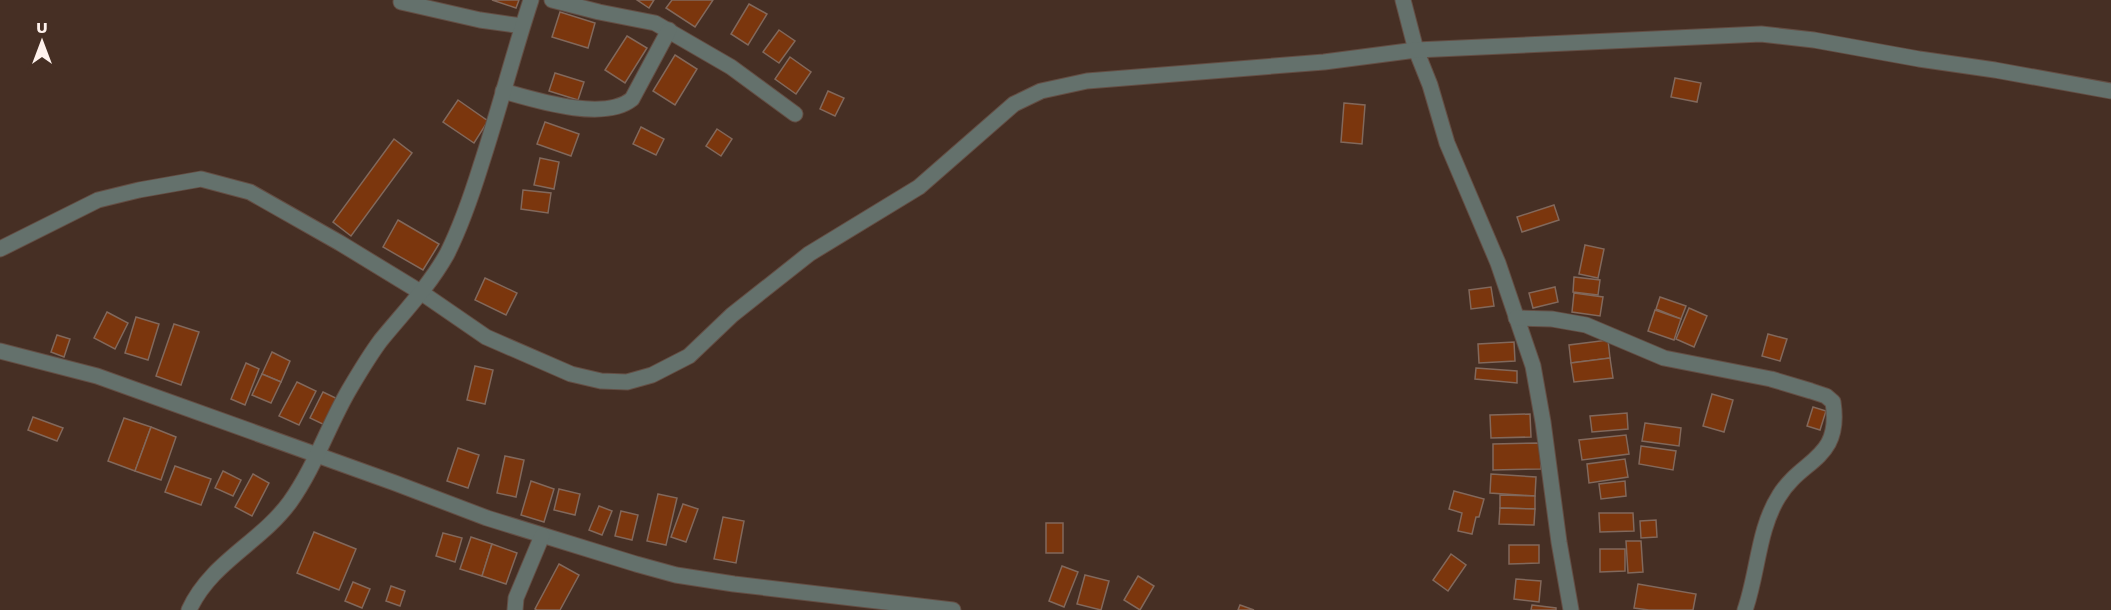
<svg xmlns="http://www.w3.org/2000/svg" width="2111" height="610" font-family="'Work Sans',sans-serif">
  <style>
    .building { fill: #7b360d; stroke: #82685b; stroke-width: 1.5 }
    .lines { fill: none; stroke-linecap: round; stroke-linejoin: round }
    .minor-casing { stroke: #644e44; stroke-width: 17 }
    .minor { stroke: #64716c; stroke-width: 15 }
  </style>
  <rect width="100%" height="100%" fill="#462f24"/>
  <g class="building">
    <path d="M492 0H519L516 8Z"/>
    <path d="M637 0H654L649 8Z"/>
    <path d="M672 0H713L695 27 666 8Z"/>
    <path d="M749 4 767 14 748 45 731 34Z"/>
    <path d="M560 12 595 23 588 48 552 37Z"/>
    <path d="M779 30 795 41 779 63 763 52Z"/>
    <path d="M627 36 647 48 625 83 605 70Z"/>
    <path d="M675 55 697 69 675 105 653 91Z"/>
    <path d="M790 57 811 72 796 94 775 79Z"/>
    <path d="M555 73 584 82 578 100 549 91Z"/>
    <path d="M1675 78 1701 83 1697 102 1671 97Z"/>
    <path d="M828 91 844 98 835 116 820 109Z"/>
    <path d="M458 100 488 121 474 143 443 122Z"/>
    <path d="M1344 103 1365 105 1362 144 1341 142Z"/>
    <path d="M545 122 579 134 571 156 537 144Z"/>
    <path d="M641 127 664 139 656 155 633 144Z"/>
    <path d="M717 129 732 139 721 156 706 146Z"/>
    <path d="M394 139 412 153 351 236 333 222Z"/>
    <path d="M540 158 559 162 554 189 534 185Z"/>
    <path d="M523 190 551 193 548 213 521 209Z"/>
    <path d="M1554 205 1559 220 1522 232 1517 217Z"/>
    <path d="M398 220 439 244 423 270 383 247Z"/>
    <path d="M1585 245 1604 249 1598 278 1579 274Z"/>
    <path d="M1574 277 1600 280 1598 295 1573 292Z"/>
    <path d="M485 278 517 293 506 315 475 300Z"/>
    <path d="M1491 287 1494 306 1471 309 1469 290Z"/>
    <path d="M1555 287 1558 302 1533 308 1529 293Z"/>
    <path d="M1574 293 1603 297 1600 316 1572 312Z"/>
    <path d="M1660 297 1686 306 1681 319 1656 309Z"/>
    <path d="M1689 308 1707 316 1694 347 1676 339Z"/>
    <path d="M1655 310 1681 319 1674 340 1648 331Z"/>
    <path d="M107 312 128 323 115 349 94 338Z"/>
    <path d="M136 317 159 324 148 360 125 353Z"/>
    <path d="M174 324 199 332 181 385 156 376Z"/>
    <path d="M1768 334 1787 339 1780 361 1762 356Z"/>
    <path d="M57 335 70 339 64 357 51 352Z"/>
    <path d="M1608 340 1610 358 1571 363 1569 345Z"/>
    <path d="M1514 342 1515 361 1479 363 1478 344Z"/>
    <path d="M272 352 290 361 281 382 262 374Z"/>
    <path d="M1610 358 1613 378 1574 382 1571 363Z"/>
    <path d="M246 363 259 369 245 405 231 399Z"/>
    <path d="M475 366 493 370 485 404 467 400Z"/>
    <path d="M1476 368 1517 371V383L1475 379Z"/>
    <path d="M262 374 281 382 271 403 252 395Z"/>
    <path d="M297 382 316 391 299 425 279 416Z"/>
    <path d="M323 392 342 401 329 427 310 418Z"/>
    <path d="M1712 394 1733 400 1724 432 1703 426Z"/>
    <path d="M1813 407 1826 411 1820 430 1807 426Z"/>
    <path d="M1627 413 1628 429 1592 432 1590 416Z"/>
    <path d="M1530 414 1531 437 1491 438 1490 415Z"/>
    <path d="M33 417 63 428 57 441 28 430Z"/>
    <path d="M124 418 151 427 135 471 108 461Z"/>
    <path d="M1645 423 1681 428 1679 446 1642 441Z"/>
    <path d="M151 427 176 437 161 480 135 471Z"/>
    <path d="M1626 435 1629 454 1582 460 1579 440Z"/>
    <path d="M1540 443 1541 469 1493 470V444Z"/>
    <path d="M1641 446 1676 451 1673 470 1639 464Z"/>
    <path d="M458 448 479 455 468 488 447 481Z"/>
    <path d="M505 456 524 460 516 497 497 493Z"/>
    <path d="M1625 459 1628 477 1589 483 1587 464Z"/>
    <path d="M175 466 211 479 201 505 165 492Z"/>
    <path d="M223 471 241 480 233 496 215 488Z"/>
    <path d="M253 474 269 483 252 516 235 507Z"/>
    <path d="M1491 474 1536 477 1535 496 1490 493Z"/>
    <path d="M531 481 554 489 544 522 521 515Z"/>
    <path d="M1625 481 1626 496 1601 499 1599 484Z"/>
    <path d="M559 489 580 494 575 515 554 510Z"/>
    <path d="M1454 491 1484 499 1479 517H1476L1472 534 1458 531 1462 513 1449 509Z"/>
    <path d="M658 494 677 498 666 545 647 541Z"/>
    <path d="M1500 495 1535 496V509L1500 508Z"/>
    <path d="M683 504 698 509 686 542 671 537Z"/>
    <path d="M599 506 612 511 602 535 589 530Z"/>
    <path d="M1500 508 1535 509 1534 525 1499 524Z"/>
    <path d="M621 511 638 515 632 540 615 536Z"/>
    <path d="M1599 513H1633L1634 531 1600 532Z"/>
    <path d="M723 517 744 521 736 563 714 559Z"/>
    <path d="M1656 520 1657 537 1641 538 1640 521Z"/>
    <rect x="1046" y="523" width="17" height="30"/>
    <path d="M314 532 356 549 339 590 297 573Z"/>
    <path d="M443 533 462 538 455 562 436 556Z"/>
    <path d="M471 537 492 544 482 576 460 569Z"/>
    <path d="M1626 541H1641L1643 572 1628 573Z"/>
    <path d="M492 544 517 553 506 584 482 576Z"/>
    <path d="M1509 545H1539V563L1509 564Z"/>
    <path d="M1600 549H1625V571L1600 572Z"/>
    <path d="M1451 554 1466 565 1448 591 1433 580Z"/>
    <path d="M559 564 579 575 560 610H537L535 609Z"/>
    <path d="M1062 566 1078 572 1064 607 1049 601Z"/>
    <path d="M1085 575 1109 581 1101 610 1077 604Z"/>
    <path d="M1138 576 1154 586 1140 610 1124 600Z"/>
    <path d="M1516 579 1541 581 1539 602 1514 599Z"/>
    <path d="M353 582 370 589 362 608 345 601Z"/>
    <path d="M1638 584 1696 594 1693 610H1649L1634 608Z"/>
    <path d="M391 586 405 591 400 606 386 601Z"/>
    <path d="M1240 605 1254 610H1238Z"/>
    <path d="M1532 605 1556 608V610H1531Z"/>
  </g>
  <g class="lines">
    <defs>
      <g id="minor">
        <path d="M552 0 599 12 655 23 731 67 795 114"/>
        <path d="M1403 0 1416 50 1430 85 1447 143 1498 263 1533 366 1543 422 1559 542 1571 610"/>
        <path d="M401 2 480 20 522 26"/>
        <path d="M503 91C535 100 604 122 632 99L669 30"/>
        <path d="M0 249 98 200 139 190 201 179 250 192 340 243 422 293 486 337 571 374 601 381 627 382 652 375 689 356 732 315 809 254 919 187 1014 104 1041 91 1087 81 1324 62 1416 50 1761 34 1814 40 1919 59 1995 70 2111 91"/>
        <path d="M1516 318 1552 319 1586 325 1664 358 1771 379 1811 391 1826 396 1833 402C1842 460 1802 458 1779 496 1758 529 1758 573 1745 610"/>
        <path d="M0 351 97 376 395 483 487 518 636 564 676 575 734 584 953 610"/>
        <path d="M189 610C211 562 260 543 290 502 315 467 328 426 349 390 359 373 369 356 381 340 404 312 429 286 447 254 461 226 472 194 481 165 499 110 513 55 531 0"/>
        <path d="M515 610 516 598 542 536"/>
      </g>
    </defs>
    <use href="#minor" class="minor-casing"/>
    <use href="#minor" class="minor"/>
  </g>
  <g transform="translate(42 42)" stroke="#462f24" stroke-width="4.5" paint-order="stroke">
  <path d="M0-4.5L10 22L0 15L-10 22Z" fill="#fff2ed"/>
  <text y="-9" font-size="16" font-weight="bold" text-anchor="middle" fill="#fff2ed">U</text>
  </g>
</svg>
